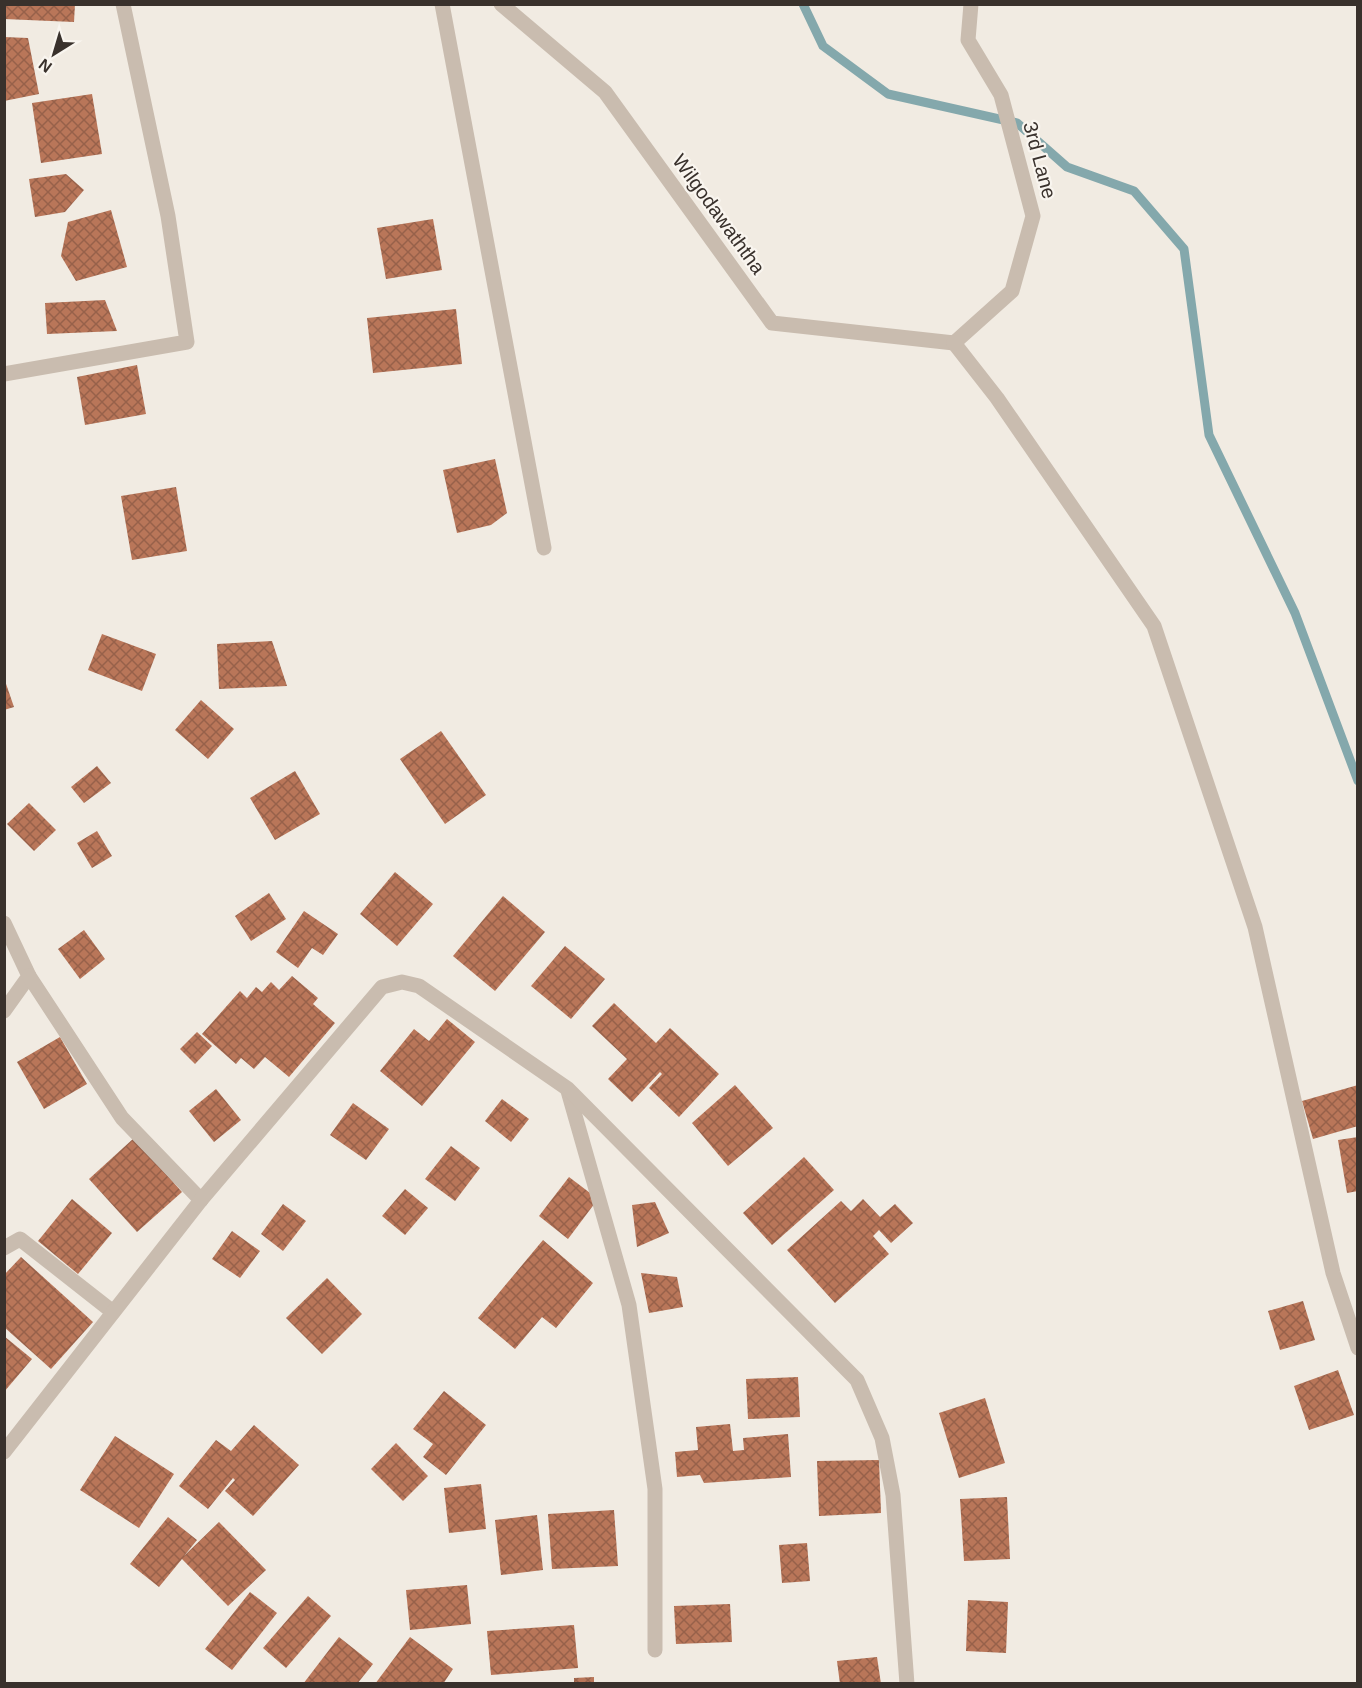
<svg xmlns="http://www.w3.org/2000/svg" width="1362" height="1688" font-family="Helvetica,sans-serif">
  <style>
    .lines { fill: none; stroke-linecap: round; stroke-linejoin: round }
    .stream { stroke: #84a8ac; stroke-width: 9 }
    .building { fill: url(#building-cross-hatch) }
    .street { stroke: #c9bcaf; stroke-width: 15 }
    .labels { text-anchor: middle; stroke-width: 4.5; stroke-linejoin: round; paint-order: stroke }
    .street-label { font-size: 20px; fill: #39312c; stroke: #f9f5ef }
  </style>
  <defs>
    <pattern id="building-cross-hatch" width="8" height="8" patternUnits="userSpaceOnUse" patternTransform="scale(1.5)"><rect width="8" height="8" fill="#b97659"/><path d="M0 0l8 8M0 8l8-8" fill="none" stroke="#97614a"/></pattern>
  </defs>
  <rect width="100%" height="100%" fill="#f1ebe2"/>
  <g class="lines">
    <path class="stream" d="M803 4 823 46 888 94 1017 123 1067 167 1134 191 1184 249 1209 435 1295 613 1358 781"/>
  </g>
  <g class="building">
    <path d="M4 4H75L74 22 4 19Z"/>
    <path d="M4 37 28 38 39 94 4 101Z"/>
    <path d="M92 94 102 154 41 163 32 103Z"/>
    <path d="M66 174 84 190 65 212 35 217 29 179Z"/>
    <path d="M111 210 127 267 76 281 61 256 68 222Z"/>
    <path d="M433 219 442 270 386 279 377 228Z"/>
    <path d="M105 300 117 331 47 334 45 303Z"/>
    <path d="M456 309 462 364 373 373 367 318Z"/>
    <path d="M137 365 146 414 85 425 77 377Z"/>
    <path d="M495 459 507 513 491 525 457 533 443 470Z"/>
    <path d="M176 487 187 551 132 560 121 496Z"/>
    <path d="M102 634 156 654 142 691 88 670Z"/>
    <path d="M272 641 287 686 219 689 217 644Z"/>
    <path d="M4 678 14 707 4 710Z"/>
    <path d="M201 700 234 729 208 759 175 730Z"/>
    <path d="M441 731 486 795 445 824 400 759Z"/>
    <path d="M97 766 111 783 84 803 71 787Z"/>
    <path d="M295 771 320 814 275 840 250 798Z"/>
    <path d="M29 803 56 830 34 851 7 824Z"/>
    <path d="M97 831 112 856 92 868 77 843Z"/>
    <path d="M395 872 433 904 397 946 360 914Z"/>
    <path d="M269 893 286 919 251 941 235 916Z"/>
    <path d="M503 896 545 932 495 991 453 956Z"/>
    <path d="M304 911 338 934 323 955 312 948 298 968 276 952Z"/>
    <path d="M84 930 105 959 80 979 58 949Z"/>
    <path d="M565 946 605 979 571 1019 531 986Z"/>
    <path d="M292 976 318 998 313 1004 335 1023 289 1077 265 1057 254 1069 241 1058 236 1064 202 1034 240 991 247 998 256 987 262 992 271 982 279 990Z"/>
    <path d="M614 1003 656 1043 670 1028 719 1074 679 1117 649 1088 662 1074 660 1072 632 1102 608 1079 627 1059 592 1026Z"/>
    <path d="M447 1019 475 1042 422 1106 380 1071 414 1029 429 1041Z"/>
    <path d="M197 1032 212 1046 195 1064 180 1049Z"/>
    <path d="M60 1037 87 1084 44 1109 17 1062Z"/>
    <path d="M735 1085 773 1128 728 1166 692 1123Z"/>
    <path d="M1358 1085V1126L1313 1139 1302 1101Z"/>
    <path d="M216 1089 241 1120 214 1142 189 1111Z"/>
    <path d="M502 1099 529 1119 511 1142 485 1121Z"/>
    <path d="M353 1103 389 1129 366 1160 330 1135Z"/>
    <path d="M1358 1137V1191L1347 1193 1338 1140Z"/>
    <path d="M134 1138 182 1192 137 1232 89 1179Z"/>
    <path d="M451 1146 480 1168 455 1201 425 1179Z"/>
    <path d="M804 1157 834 1190 772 1245 743 1213Z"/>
    <path d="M569 1177 598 1199 568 1239 539 1216Z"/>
    <path d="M405 1189 428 1208 405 1235 382 1216Z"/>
    <path d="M72 1199 112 1233 78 1274 38 1241Z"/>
    <path d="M863 1199 880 1217 895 1204 913 1223 891 1243 879 1230 873 1236 889 1254 835 1303 787 1250 841 1201 851 1211Z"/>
    <path d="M655 1202 669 1233 637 1247 632 1205Z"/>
    <path d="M283 1204 306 1221 283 1251 261 1234Z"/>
    <path d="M232 1231 260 1251 240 1278 212 1259Z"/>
    <path d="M543 1240 593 1283 556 1328 542 1317 515 1349 478 1318Z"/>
    <path d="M21 1257 93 1322 51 1369 4 1327V1275Z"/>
    <path d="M641 1273 677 1277 683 1307 649 1313Z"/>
    <path d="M327 1278 362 1314 322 1354 286 1318Z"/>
    <path d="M1303 1301 1315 1340 1280 1350 1268 1311Z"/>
    <path d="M4 1336 32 1359 4 1392Z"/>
    <path d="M1338 1370 1354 1415 1309 1430 1294 1386Z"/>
    <path d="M798 1377 800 1417 748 1419 746 1379Z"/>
    <path d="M444 1391 486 1425 446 1475 423 1457 433 1444 413 1429Z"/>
    <path d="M985 1398 1005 1463 959 1478 939 1413Z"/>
    <path d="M730 1424 733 1451 744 1450 743 1438 788 1434 791 1477 704 1483 700 1475 677 1477 675 1452 698 1450 696 1427Z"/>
    <path d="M254 1425 299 1465 253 1516 225 1491 235 1480 233 1478 208 1509 179 1486 216 1440 231 1451Z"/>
    <path d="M115 1436 174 1474 139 1528 80 1490Z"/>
    <path d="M396 1443 428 1476 403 1501 371 1469Z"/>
    <path d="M879 1460 881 1513 819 1516 817 1461Z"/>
    <path d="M481 1484 486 1529 449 1533 444 1488Z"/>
    <path d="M1007 1497 1010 1559 964 1561 960 1499Z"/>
    <path d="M614 1510 618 1566 552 1569 548 1514Z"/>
    <path d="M537 1515 543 1570 501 1575 495 1520Z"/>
    <path d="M168 1517 197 1540 184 1556 219 1522 266 1570 228 1606 182 1559 159 1587 130 1564Z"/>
    <path d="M807 1543 810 1581 782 1583 779 1545Z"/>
    <path d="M467 1585 471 1624 410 1630 406 1590Z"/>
    <path d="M250 1592 277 1613 232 1670 205 1649Z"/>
    <path d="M308 1596 331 1616 286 1668 263 1648Z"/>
    <path d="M968 1600 1008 1602 1006 1653 966 1651Z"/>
    <path d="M730 1604 732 1642 676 1644 674 1606Z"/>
    <path d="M574 1625 578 1668 491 1675 487 1631Z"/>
    <path d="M339 1637 373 1664 357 1684H303Z"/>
    <path d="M410 1637 453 1669 443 1684H375Z"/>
    <path d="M877 1657 881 1684H840L837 1661Z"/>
    <path d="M594 1677V1684H574V1678Z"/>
  </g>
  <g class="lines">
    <g class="street">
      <path d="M442 4 544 548"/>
      <path d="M501 4 605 92 772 323 954 343"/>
      <path d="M954 343 997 398 1154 626 1255 927 1333 1273 1358 1348"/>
      <path d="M954 343 1012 291 1033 216 1001 95 968 40 971 4"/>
      <path d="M4 374 187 342 168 216 123 4"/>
      <path d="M4 923 29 976 4 1011"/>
      <path d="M29 976 122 1118 201 1200"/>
      <path d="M568 1091 629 1305 655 1489V1650"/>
      <path d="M4 1248 20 1239 113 1312"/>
      <path d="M4 1452 201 1200 382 987 402 982 419 986 568 1089 857 1380 882 1438 893 1495 907 1684"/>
    </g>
  </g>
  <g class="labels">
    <g class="street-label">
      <text transform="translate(1040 160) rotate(75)" y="7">3rd Lane</text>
      <text transform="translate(719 214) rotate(54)" y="7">Wilgodawaththa</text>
    </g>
  </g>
  <rect width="1362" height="1688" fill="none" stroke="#39312c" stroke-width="12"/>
  <g transform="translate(54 54) rotate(217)" stroke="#f9f5ef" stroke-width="4.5" paint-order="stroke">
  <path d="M0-4.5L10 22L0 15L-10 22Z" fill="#39312c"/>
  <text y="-9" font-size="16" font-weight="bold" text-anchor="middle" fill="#39312c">N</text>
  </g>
</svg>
